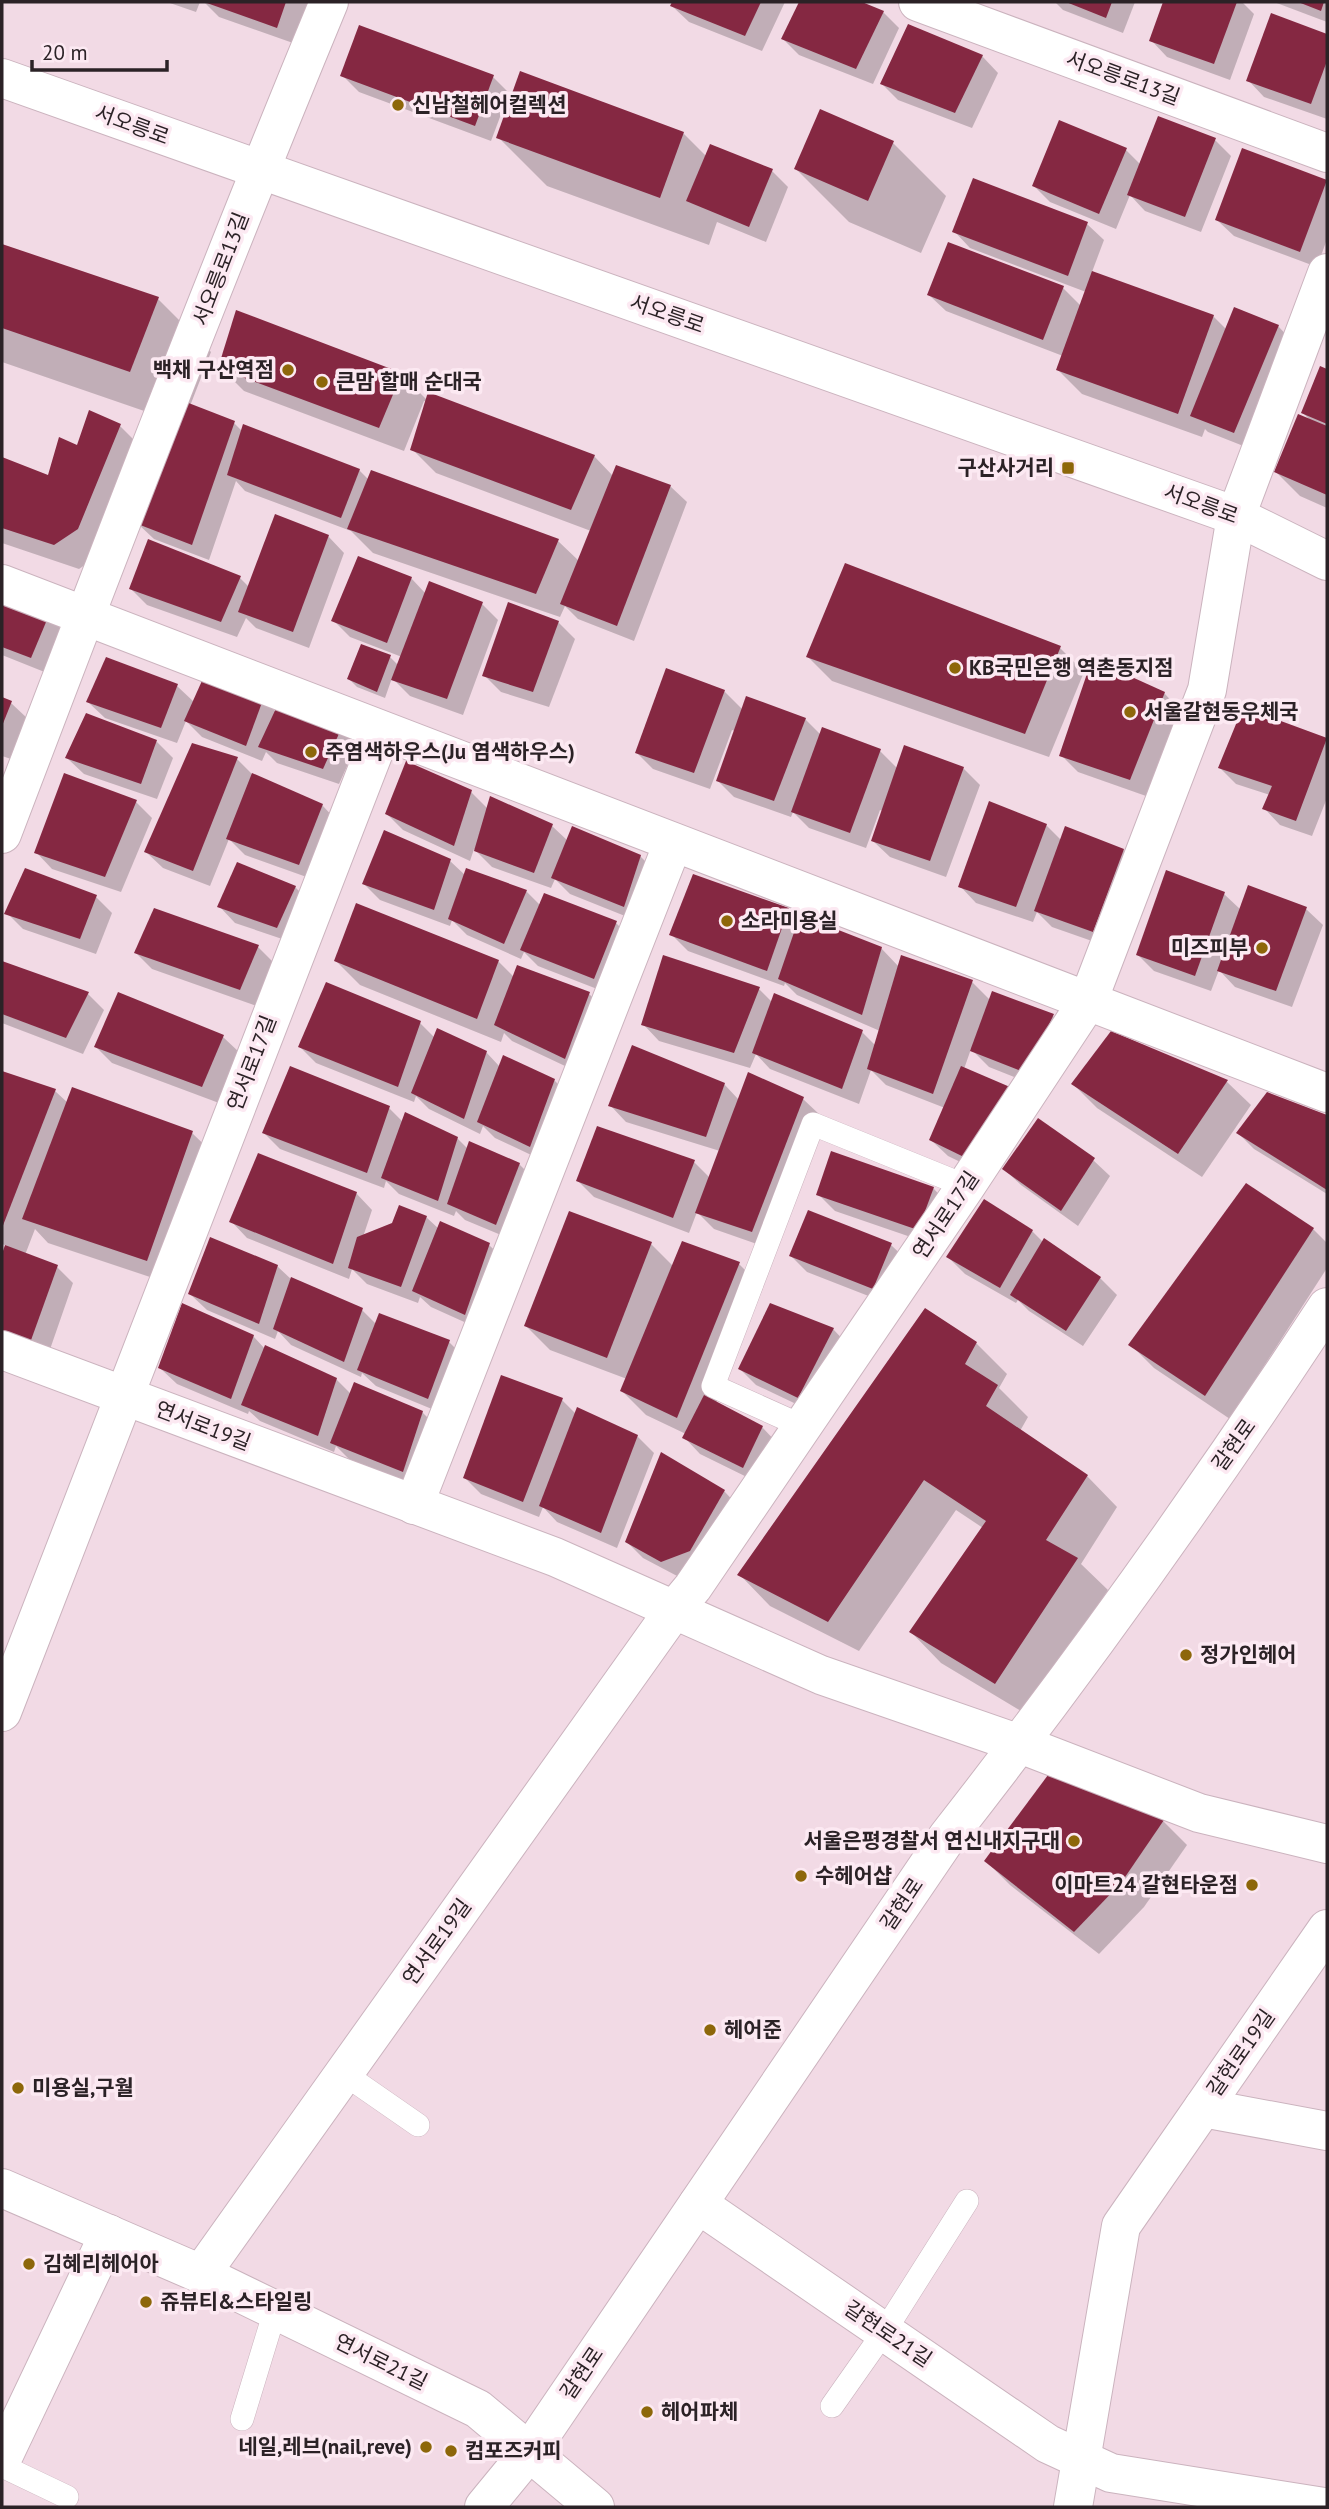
<svg xmlns="http://www.w3.org/2000/svg" width="1329" height="2509" font-family="'PT Sans','Noto Sans KR',sans-serif">
  <style>
    .shadow { fill: #0003 }
    .building { fill: #852842 }
    .lines { fill: none; stroke-linecap: round; stroke-linejoin: round }
    .service-casing { stroke: #cbb3be; stroke-width: 24 }
    .minor-casing { stroke: #cbb3be; stroke-width: 40 }
    .secondary-casing { stroke: #cbb3be; stroke-width: 40 }
    .primary-casing { stroke: #cbb3be; stroke-width: 40 }
    .service { stroke: #fff; stroke-width: 23 }
    .minor { stroke: #fff; stroke-width: 38 }
    .secondary { stroke: #fff; stroke-width: 38 }
    .primary { stroke: #fff; stroke-width: 38 }
    .poi-dot { fill: #8d670a; stroke: #fce9f2; stroke-width: 2.5 }
    .labels { text-anchor: middle; stroke-width: 7; stroke-linejoin: round; paint-order: stroke }
    .street-label { font-size: 21px; fill: #2b2226; stroke: #fce9f2 }
    .poi-label { font-size: 21px; font-weight: bold; fill: #2b2226; stroke: #fce9f2; text-anchor: start }
  </style>
  <rect width="100%" height="100%" fill="#f2dae5"/>
  <g class="shadow">
    <path d="M167 2H200L196 12Z"/>
    <path d="M204 2H308L293 43 219 17Z"/>
    <path d="M674 2H785L762 51 689 22 672 6Z"/>
    <path d="M801 2H858L883 12 899 28 873 84 799 55 783 39Z"/>
    <path d="M1055 2H1135L1123 33 1063 10Z"/>
    <path d="M1165 2H1242L1254 14 1230 80 1167 57 1151 40Z"/>
    <path d="M1274 2H1327V22Z"/>
    <path d="M1272 15 1327 35V119L1264 97 1248 80Z"/>
    <path d="M982 56 998 73 972 128 898 100 882 84Z"/>
    <path d="M342 75 493 77 509 93 491 141 359 92Z"/>
    <path d="M683 133 707 157 772 171 788 187 766 242 717 222 709 245 547 186 498 137Z"/>
    <path d="M1215 140 1231 156 1201 232 1145 211 1130 195 1116 229 1050 202 1034 186 1126 150 1141 165Z"/>
    <path d="M893 143 946 196 921 253 849 222 796 169Z"/>
    <path d="M1243 150 1327 182V239L1317 267 1234 236 1217 220Z"/>
    <path d="M974 180 1087 224 1104 240 1092 272 1213 316 1226 329 1278 326 1294 343 1251 449 1208 432 1205 429 1202 437 1082 394 1058 370 1063 356 946 311 929 295 1063 288 1081 306 1086 292 970 248 954 231Z"/>
    <path d="M2 246 158 299 211 352 190 406 234 423 243 432 359 470 369 480 558 541 579 561 591 531 436 473 412 449 427 402 424 401 404 451 244 391 220 367 401 374 427 400 594 456 613 476 670 486 687 502 634 641 578 619 565 606 560 617 373 553 351 531 245 491 236 481 209 560 154 539 137 523 179 423 2 362Z"/>
    <path d="M1321 368 1327 371V508L1300 496 1276 472 1311 421 1303 413Z"/>
    <path d="M120 426 144 450 102 553 79 569 2 543 3 459 49 478 78 448Z"/>
    <path d="M328 536 344 553 309 648 256 628 246 618 237 637 147 605 131 589 240 578 249 587Z"/>
    <path d="M411 578 426 594 482 604 498 620 463 715 410 696 392 678 385 698 357 687 349 679 390 657 399 666 402 657 350 637 333 620Z"/>
    <path d="M2 598 48 616 64 632 47 673 2 655Z"/>
    <path d="M558 622 575 639 549 707 501 692 484 675Z"/>
    <path d="M1060 648 1084 672 1049 757 832 681 808 657Z"/>
    <path d="M177 686 194 702 263 698 276 712 341 728 357 744 339 784 277 763 266 752 262 761 202 737 186 721 177 743 105 718 88 702Z"/>
    <path d="M724 691 743 710 805 719 821 735 880 751 898 769 963 768 980 785 946 877 890 857 873 841 884 811 880 810 866 848 809 828 793 812 791 817 734 797 718 781 735 731 732 730 710 789 653 769 637 753Z"/>
    <path d="M1164 693 1180 710 1146 796 1078 772 1061 755Z"/>
    <path d="M2 699 11 703 28 719 11 759 2 756Z"/>
    <path d="M1244 709 1327 740V798L1312 836 1280 825 1264 808 1270 795 1236 784 1220 768Z"/>
    <path d="M156 741 173 758 157 799 84 774 67 758Z"/>
    <path d="M193 746 237 759 254 776 322 805 338 822 315 880 245 855 229 839 210 886 163 868 146 852Z"/>
    <path d="M471 792 488 809 552 826 568 841 640 856 657 873 640 922 570 894 555 879 551 888 492 867 474 849 470 861 403 830 387 814Z"/>
    <path d="M136 802 152 818 121 892 52 869 36 852Z"/>
    <path d="M1046 825 1062 841 1123 850 1139 867 1109 947 1052 927 1037 912 1033 922 976 903 960 886Z"/>
    <path d="M385 832 450 861 465 875 526 891 541 906 616 923 632 939 610 994 538 966 524 952 521 959 467 935 452 920 450 926 380 900 364 884Z"/>
    <path d="M1168 872 1224 894 1241 910 1249 887 1306 909 1323 925 1292 1007 1235 987 1219 970 1211 991 1154 971 1138 955Z"/>
    <path d="M295 887 311 903 294 943 235 923 219 906Z"/>
    <path d="M96 897 112 913 96 954 23 929 7 913Z"/>
    <path d="M789 909 800 920 881 948 899 967 972 982 990 1000 1053 1016 1069 1032 1042 1088 989 1067 971 1049 964 1069 983 1173 948 1156 931 1140 945 1108 886 1085 871 1070 859 1104 770 1069 756 1054 750 1068 659 1041 643 1024 759 989 772 1002 862 1032 876 1046 880 1031 797 995 785 983 784 986 688 951 671 934Z"/>
    <path d="M258 947 274 963 257 1006 152 969 136 953Z"/>
    <path d="M336 961H498L514 977 589 994 606 1010 582 1074 512 1041 504 1033 501 1042 360 985Z"/>
    <path d="M2 962 88 994 104 1010 83 1054 2 1023Z"/>
    <path d="M420 1023 435 1038 486 1052 500 1067 554 1080 571 1097 546 1162 495 1138 483 1126 480 1134 429 1109 416 1096 414 1102 316 1063 300 1047Z"/>
    <path d="M1111 1033 1227 1082 1251 1105 1202 1177 1097 1108 1073 1084Z"/>
    <path d="M223 1037 240 1053 219 1103 112 1063 96 1047Z"/>
    <path d="M2 1073 55 1091 68 1103 73 1089 192 1133 217 1157 171 1284 48 1243 35 1229 25 1255 57 1267 73 1283 47 1358 2 1340V1259L7 1246 2 1244Z"/>
    <path d="M724 1084 739 1100 803 1099 820 1115 768 1248 714 1229 697 1212 689 1233 594 1197 578 1181 694 1162 710 1178 720 1151 626 1122 610 1105Z"/>
    <path d="M1268 1094 1327 1117V1194L1254 1149 1238 1133Z"/>
    <path d="M389 1108 403 1122 457 1138 468 1149 519 1164 536 1181 513 1240 465 1220 456 1211 454 1216 399 1194 386 1181 384 1188 280 1149 264 1133Z"/>
    <path d="M1093 1160 1110 1176 1078 1226 1021 1185 1004 1169Z"/>
    <path d="M933 1188 949 1205 934 1245 835 1211 818 1194Z"/>
    <path d="M356 1193 372 1210 363 1237 394 1224 426 1217 439 1229 489 1245 506 1261 482 1330 431 1307 420 1297 418 1303 367 1284 352 1269 349 1279 247 1238 231 1221Z"/>
    <path d="M1313 1229 1327 1243V1268L1230 1419 1154 1368 1130 1344Z"/>
    <path d="M1032 1231 1043 1242 1045 1241 1100 1278 1117 1295 1083 1346 1029 1311 1018 1300 1016 1303 965 1274 948 1257Z"/>
    <path d="M651 1244 673 1266 739 1264 763 1288 716 1403 762 1427 778 1444 759 1483 700 1454 684 1437 686 1434 646 1415 622 1391 627 1379 550 1350 526 1326Z"/>
    <path d="M891 1245 908 1261 889 1304 807 1272 791 1256Z"/>
    <path d="M277 1266 292 1280 362 1310 377 1325 449 1342 465 1358 444 1414 376 1386 362 1373 361 1377 291 1345 278 1331 275 1339 207 1310 190 1294Z"/>
    <path d="M833 1329 849 1346 815 1413 756 1385 740 1369Z"/>
    <path d="M253 1336 265 1349 336 1379 351 1394 422 1412 439 1429 420 1488 349 1459 336 1446 334 1452 260 1421 249 1411 248 1414 177 1384 160 1368Z"/>
    <path d="M976 1343 1007 1374 999 1388 1028 1417 1020 1431 1087 1476 1117 1507 1081 1564 1108 1590 1026 1714 941 1663 911 1632 983 1528 956 1510 859 1651 770 1606 740 1575Z"/>
    <path d="M562 1400 576 1414 637 1436 654 1453 617 1548 557 1522 543 1507 539 1517 481 1494 465 1478Z"/>
    <path d="M724 1491 740 1508 679 1577 643 1558 627 1542Z"/>
    <path d="M1163 1821 1187 1845 1144 1907 1099 1954 1010 1885 986 1861Z"/>
  </g>
  <g class="building">
    <path d="M204 2H286L277 28Z"/>
    <path d="M672 2H761L745 36 670 6Z"/>
    <path d="M799 2H862L884 11 856 69 781 39Z"/>
    <path d="M1066 2H1112L1106 18Z"/>
    <path d="M1163 2H1237L1214 64 1149 41Z"/>
    <path d="M1298 2H1324L1321 11Z"/>
    <path d="M1271 13 1327 34V61L1311 104 1246 81Z"/>
    <path d="M908 24 983 55 955 113 880 84Z"/>
    <path d="M359 25 494 75 475 126 340 76Z"/>
    <path d="M520 71 684 132 660 198 496 138Z"/>
    <path d="M820 109 894 141 868 201 794 169Z"/>
    <path d="M1158 116 1216 138 1185 217 1127 195Z"/>
    <path d="M1059 120 1127 148 1099 214 1032 186Z"/>
    <path d="M710 144 773 169 749 227 686 201Z"/>
    <path d="M1242 148 1327 180 1300 252 1215 220Z"/>
    <path d="M973 178 1088 222 1068 276 952 232Z"/>
    <path d="M948 242 1064 286 1043 340 927 295Z"/>
    <path d="M2 244 159 297 130 372 2 328Z"/>
    <path d="M1092 271 1214 315 1178 414 1056 370Z"/>
    <path d="M1234 307 1279 325 1234 433 1190 416Z"/>
    <path d="M236 310 402 373 379 428 218 368Z"/>
    <path d="M1320 366 1327 369V424L1301 413Z"/>
    <path d="M428 392 595 455 571 510 410 450Z"/>
    <path d="M186 402 235 421 192 545 135 523Z"/>
    <path d="M89 410 121 424 78 529 54 545 2 528V457L48 475 59 437 77 445Z"/>
    <path d="M1298 414 1327 426V495L1274 472Z"/>
    <path d="M243 424 360 469 341 518 227 475Z"/>
    <path d="M616 465 671 485 617 626 560 604Z"/>
    <path d="M371 470 559 539 536 594 347 529Z"/>
    <path d="M275 514 329 535 293 632 238 612Z"/>
    <path d="M148 539 241 576 221 622 129 589Z"/>
    <path d="M358 556 412 577 387 643 331 621Z"/>
    <path d="M845 563 1061 646 1025 734 806 657Z"/>
    <path d="M429 581 483 602 447 699 391 680Z"/>
    <path d="M2 596 49 615 31 658 2 647Z"/>
    <path d="M508 602 559 621 533 692 482 676Z"/>
    <path d="M361 644 391 655 377 692 347 679Z"/>
    <path d="M106 657 178 684 161 728 86 702Z"/>
    <path d="M1092 659 1165 692 1130 780 1059 756Z"/>
    <path d="M666 668 725 690 694 773 635 753Z"/>
    <path d="M205 674 264 697 246 746 184 721Z"/>
    <path d="M746 696 806 718 774 801 716 781Z"/>
    <path d="M2 697 12 701 2 726Z"/>
    <path d="M279 702 342 727 323 769 258 747Z"/>
    <path d="M1243 707 1327 738 1296 821 1262 809 1272 786 1218 768Z"/>
    <path d="M86 713 157 740 141 784 65 758Z"/>
    <path d="M822 727 881 749 850 833 791 812Z"/>
    <path d="M192 743 238 757 193 871 144 852Z"/>
    <path d="M904 745 964 767 930 861 871 841Z"/>
    <path d="M406 761 472 790 454 846 385 814Z"/>
    <path d="M64 773 137 800 105 877 34 853Z"/>
    <path d="M252 773 323 804 299 865 226 839Z"/>
    <path d="M490 796 553 824 534 873 474 851Z"/>
    <path d="M989 801 1047 824 1016 907 958 887Z"/>
    <path d="M572 826 641 855 624 907 551 878Z"/>
    <path d="M1065 826 1124 849 1093 932 1034 911Z"/>
    <path d="M384 830 451 859 434 910 362 884Z"/>
    <path d="M237 862 296 886 277 928 217 907Z"/>
    <path d="M25 868 97 895 80 939 4 914Z"/>
    <path d="M466 868 527 890 504 944 448 919Z"/>
    <path d="M1166 870 1225 892 1195 976 1136 955Z"/>
    <path d="M693 874 789 908 767 971 669 935Z"/>
    <path d="M1248 885 1307 907 1276 991 1217 971Z"/>
    <path d="M544 893 617 921 594 979 520 950Z"/>
    <path d="M356 903 499 960 477 1019 334 961Z"/>
    <path d="M154 908 259 945 240 990 134 953Z"/>
    <path d="M800 915 882 947 862 1015 778 979Z"/>
    <path d="M663 955 760 987 734 1053 641 1025Z"/>
    <path d="M901 955 973 980 933 1094 867 1069Z"/>
    <path d="M2 961 89 992 66 1038 2 1014Z"/>
    <path d="M517 965 590 992 565 1059 494 1025Z"/>
    <path d="M326 982 421 1021 398 1087 298 1047Z"/>
    <path d="M992 991 1054 1014 1026 1073 970 1051Z"/>
    <path d="M118 992 224 1035 202 1087 94 1047Z"/>
    <path d="M774 993 863 1030 842 1089 752 1053Z"/>
    <path d="M437 1028 487 1051 464 1119 411 1093Z"/>
    <path d="M1111 1031 1228 1080 1178 1154 1071 1084Z"/>
    <path d="M632 1045 725 1083 706 1137 608 1106Z"/>
    <path d="M503 1055 555 1079 530 1147 477 1122Z"/>
    <path d="M290 1066 390 1106 367 1173 262 1133Z"/>
    <path d="M961 1066 1010 1087 966 1158 929 1140Z"/>
    <path d="M2 1071 56 1089 2 1228Z"/>
    <path d="M748 1072 804 1097 752 1232 695 1213Z"/>
    <path d="M72 1087 193 1131 147 1261 22 1219Z"/>
    <path d="M1267 1092 1327 1115V1190L1236 1133Z"/>
    <path d="M405 1112 458 1137 438 1201 381 1178Z"/>
    <path d="M1038 1118 1095 1158 1061 1211 1002 1169Z"/>
    <path d="M597 1126 695 1160 673 1218 576 1181Z"/>
    <path d="M469 1141 520 1163 496 1225 447 1204Z"/>
    <path d="M831 1151 934 1187 918 1230 816 1195Z"/>
    <path d="M258 1153 357 1192 333 1264 229 1222Z"/>
    <path d="M1246 1183 1314 1228 1205 1396 1128 1345Z"/>
    <path d="M984 1199 1033 1230 1000 1288 946 1257Z"/>
    <path d="M399 1205 427 1216 401 1287 348 1268 357 1237 392 1223Z"/>
    <path d="M808 1210 892 1243 873 1289 789 1256Z"/>
    <path d="M569 1211 652 1242 607 1358 524 1326Z"/>
    <path d="M440 1221 490 1243 465 1315 412 1291Z"/>
    <path d="M210 1237 278 1265 259 1324 188 1294Z"/>
    <path d="M1044 1238 1101 1277 1066 1331 1010 1295Z"/>
    <path d="M682 1241 740 1262 677 1418 620 1391Z"/>
    <path d="M5 1245 58 1265 30 1343 2 1331V1254Z"/>
    <path d="M291 1277 363 1308 344 1362 273 1329Z"/>
    <path d="M182 1303 254 1335 231 1399 158 1368Z"/>
    <path d="M770 1303 834 1328 798 1398 738 1369Z"/>
    <path d="M925 1308 977 1342 965 1364 998 1385 986 1406 1088 1475 1046 1540 1078 1558 995 1684 909 1632 986 1521 924 1480 828 1622 737 1575Z"/>
    <path d="M379 1313 450 1340 428 1399 357 1370Z"/>
    <path d="M265 1345 337 1378 318 1436 241 1405Z"/>
    <path d="M501 1375 563 1398 523 1502 463 1478Z"/>
    <path d="M354 1382 423 1411 403 1472 330 1443Z"/>
    <path d="M704 1395 763 1426 743 1468 682 1438Z"/>
    <path d="M577 1407 638 1435 601 1533 539 1506Z"/>
    <path d="M661 1452 725 1490 690 1551 661 1562 625 1542Z"/>
    <path d="M1048 1775 1164 1820 1121 1883 1074 1932 984 1861Z"/>
  </g>
  <g class="lines">
    <defs>
      <g id="service">
        <path d="M802 1426 713 1386 813 1124 966 1186"/>
        <path d="M343 2073 418 2125"/>
        <path d="M832 2406 884 2332 967 2201"/>
        <path d="M242 2419 275 2311"/>
        <path d="M2 2466 67 2497"/>
      </g>
      <g id="minor">
        <path d="M918 2 1327 153"/>
        <path d="M2 584 1327 1093"/>
        <path d="M2 834C108 555 215 277 329 2"/>
        <path d="M2 1350 555 1557 821 1675 1020 1744 1199 1813 1327 1844"/>
        <path d="M414 1505 673 843"/>
        <path d="M2 1712 382 731"/>
        <path d="M1203 2108 1327 2131"/>
        <path d="M2 2188 201 2274 478 2409 595 2507"/>
        <path d="M698 2204 1048 2444 1111 2473 1324 2507"/>
        <path d="M201 2274 674 1610 693 1587 966 1186 1088 1001 1207 690 1236 516 1327 273"/>
        <path d="M2 2459 109 2234"/>
        <path d="M1073 2507 1121 2226 1327 1929"/>
      </g>
      <path id="secondary" d="M484 2507 530 2451 948 1836C1081 1666 1209 1487 1327 1307"/>
      <path id="primary" d="M2 78 1236 516 1327 561"/>
    </defs>
    <use href="#service" class="service-casing"/>
    <use href="#minor" class="minor-casing"/>
    <use href="#secondary" class="secondary-casing"/>
    <use href="#primary" class="primary-casing"/>
    <use href="#service" class="service"/>
    <use href="#minor" class="minor"/>
    <use href="#secondary" class="secondary"/>
    <use href="#primary" class="primary"/>
  </g>
  <g class="poi-dot">
    <circle cx="398" cy="105" r="7"/>
    <circle cx="288" cy="370" r="7"/>
    <circle cx="322" cy="382" r="7"/>
    <rect x="1061" y="461" width="14" height="14" rx="3.5"/>
    <circle cx="955" cy="668" r="7"/>
    <circle cx="1130" cy="712" r="7"/>
    <circle cx="311" cy="752" r="7"/>
    <circle cx="727" cy="921" r="7"/>
    <circle cx="1262" cy="948" r="7"/>
    <circle cx="1186" cy="1655" r="7"/>
    <circle cx="1074" cy="1841" r="7"/>
    <circle cx="801" cy="1876" r="7"/>
    <circle cx="1252" cy="1885" r="7"/>
    <circle cx="710" cy="2030" r="7"/>
    <circle cx="18" cy="2088" r="7"/>
    <circle cx="29" cy="2264" r="7"/>
    <circle cx="146" cy="2302" r="7"/>
    <circle cx="647" cy="2412" r="7"/>
    <circle cx="426" cy="2447" r="7"/>
    <circle cx="451" cy="2451" r="7"/>
  </g>
  <g class="labels">
    <g class="street-label">
      <text transform="translate(1123 78) rotate(20)" y="7">서오릉로13길</text>
      <text transform="translate(132 125) rotate(20)" y="7">서오릉로</text>
      <text transform="translate(221 269) rotate(-69)" y="7">서오릉로13길</text>
      <text transform="translate(667 314) rotate(19)" y="7">서오릉로</text>
      <text transform="translate(1201 504) rotate(20)" y="7">서오릉로</text>
      <text transform="translate(252 1063) rotate(-69)" y="7">연서로17길</text>
      <text transform="translate(946 1215) rotate(-56)" y="7">연서로17길</text>
      <text transform="translate(203 1426) rotate(21)" y="7">연서로19길</text>
      <text transform="translate(1234 1445) rotate(-54)" y="7">갈현로</text>
      <text transform="translate(902 1904) rotate(-56)" y="7">갈현로</text>
      <text transform="translate(437 1942) rotate(-54)" y="7">연서로19길</text>
      <text transform="translate(1241 2053) rotate(-55)" y="7">갈현로19길</text>
      <text transform="translate(888 2334) rotate(34)" y="7">갈현로21길</text>
      <text transform="translate(381 2362) rotate(26)" y="7">연서로21길</text>
      <text transform="translate(582 2373) rotate(-56)" y="7">갈현로</text>
    </g>
    <g class="poi-label">
      <text x="412" y="112">신남철헤어컬렉션</text>
      <text x="274" y="377" text-anchor="end">백채 구산역점</text>
      <text x="336" y="389">큰맘 할매 순대국</text>
      <text x="1054" y="475" text-anchor="end">구산사거리</text>
      <text x="969" y="675">KB국민은행 역촌동지점</text>
      <text x="1144" y="719">서울갈현동우체국</text>
      <text x="325" y="759">주염색하우스(Ju 염색하우스)</text>
      <text x="741" y="928">소라미용실</text>
      <text x="1248" y="955" text-anchor="end">미즈피부</text>
      <text x="1200" y="1662">정가인헤어</text>
      <text x="1060" y="1848" text-anchor="end">서울은평경찰서 연신내지구대</text>
      <text x="815" y="1883">수헤어샵</text>
      <text x="1238" y="1892" text-anchor="end">이마트24 갈현타운점</text>
      <text x="724" y="2037">헤어준</text>
      <text x="32" y="2095">미용실,구월</text>
      <text x="43" y="2271">김혜리헤어아</text>
      <text x="160" y="2309">쥬뷰티&amp;스타일링</text>
      <text x="661" y="2419">헤어파체</text>
      <text x="412" y="2454" text-anchor="end">네일,레브(nail,reve)</text>
      <text x="465" y="2458">컴포즈커피</text>
    </g>
  </g>
  <rect width="1329" height="2509" fill="none" stroke="#2b2226" stroke-width="7"/>
  <path d="M32 60v10h135v-10" fill="none" stroke="#2b2226" stroke-width="3.5"/>
  <text x="42" y="60" font-size="21" fill="#2b2226" stroke="#fce9f2" stroke-width="5" paint-order="stroke">20 m</text>
</svg>
